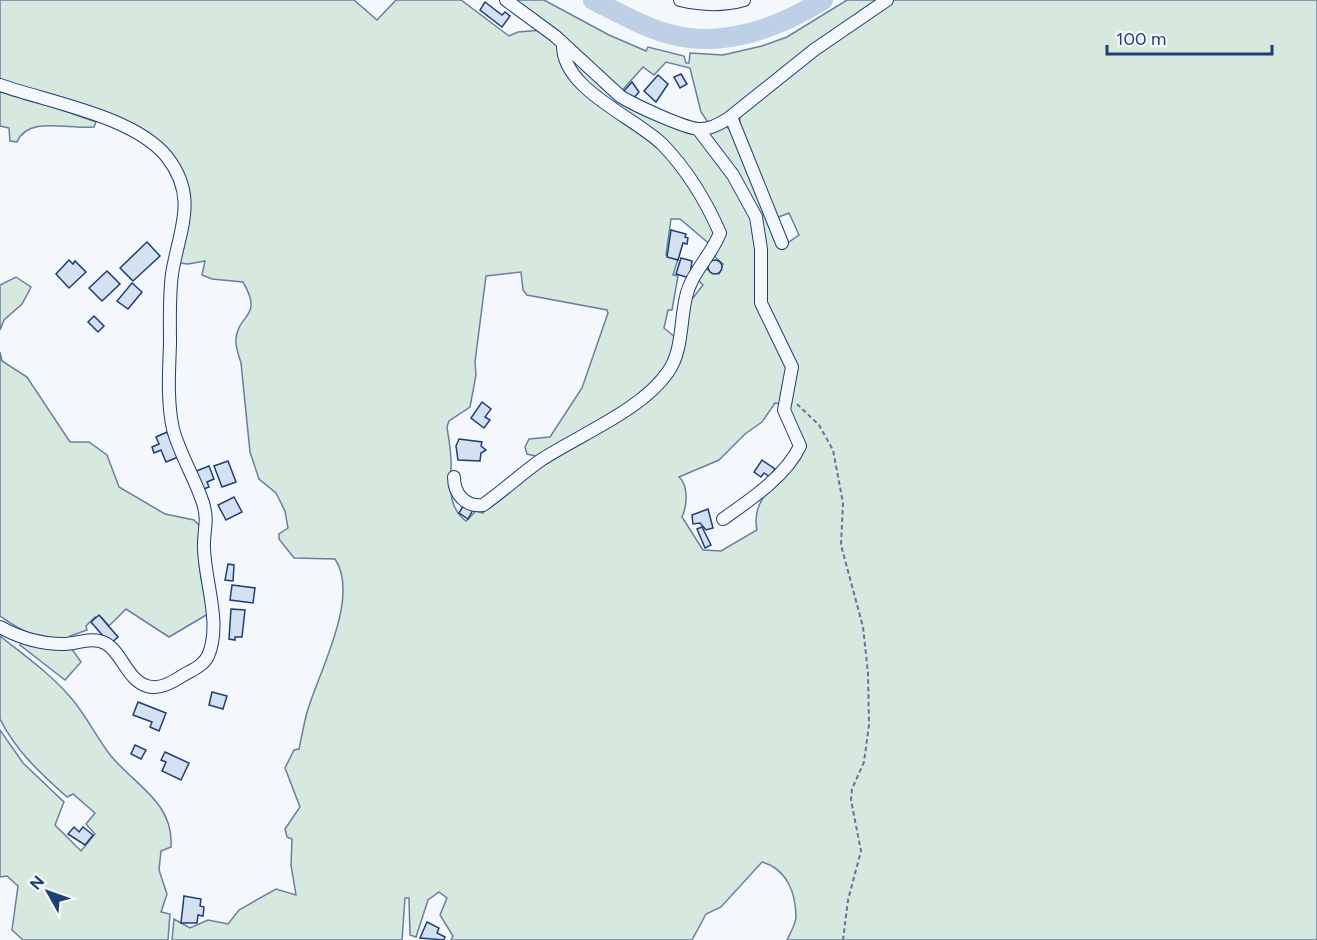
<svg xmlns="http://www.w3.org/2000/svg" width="1317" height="940" font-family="Figtree,sans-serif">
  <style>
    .green { fill: #d7e8df; stroke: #687fa3; stroke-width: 1.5 }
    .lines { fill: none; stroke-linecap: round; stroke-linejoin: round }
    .river { stroke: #bed0e5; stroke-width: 20 }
    .building { fill: #d5e0f0; stroke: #1d3f73; stroke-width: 1.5 }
    .minor-casing { stroke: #1d3f73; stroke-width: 14 }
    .path { stroke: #5e769c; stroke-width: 2; stroke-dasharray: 4.5 3; stroke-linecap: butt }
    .minor { stroke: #f4f7fb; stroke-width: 12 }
  </style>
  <rect width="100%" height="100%" fill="#f4f7fb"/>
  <g class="green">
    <path d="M0 0H354L377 20 396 0H461L509 36 518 32 543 30 555 40 562 62 587 90 611 111 660 145 687 177 718 233 712 246 680 219H671L666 255 678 259 673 275 678 276 672 310H668L664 328 676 338C675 348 673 361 668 370 647 403 574 434 540 457L527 454 525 447 529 439 550 437 582 388 608 313 607 310 527 295 523 290 521 272 486 276 475 362 476 375 470 407 449 421 447 427C449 441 452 455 451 470 451 490 448 507 466 521L476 511 483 513C510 470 593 435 636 404 648 395 662 386 671 373 685 353 684 321 689 297L693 298 703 285 696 278 706 269 719 274 723 264 715 257C726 226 721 222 703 195 690 173 676 150 655 134 631 115 579 90 568 61L572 58 627 107 701 136 724 163 743 193 750 207 758 240V306L787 357 788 382 782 404 775 403 762 422 745 434 719 460 679 477C689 486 687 506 682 517L703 550 721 551 757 530C749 494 789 476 802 448V439L787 411 795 364 763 304V254L758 213 746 188 708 134 709 130 724 126 732 130 780 248 799 235 789 213 776 218C764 190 737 146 740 116L760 96 812 56 893 0H1317V940H787C790 934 795 925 796 918 796 893 787 869 762 862L721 907 706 914 692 940H451L453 936 440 915 447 898 439 892 428 900 416 937 410 935 409 898H405L402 940H172L174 919 190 928 208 920 228 924 239 910 276 889 296 895 291 865 292 839 287 837 285 829 300 807 285 768 294 750 299 749C302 736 304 722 308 709 320 670 360 596 335 559L294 558 279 539V534L288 528 285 511 276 493 259 479 250 452 241 363C239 356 235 347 236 339 238 313 264 318 243 282L212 279 202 275 205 261 188 264 179 263 190 211 181 175 167 155 155 143 104 111 95 114 0 81Z"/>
    <path d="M511 0H544L609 35 646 51 648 47 684 56 686 63H689L690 53 723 55 762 46 787 37 847 0H880L735 109 709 124 701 112 690 68 666 62 654 75 643 67 619 94Z"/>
    <path d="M0 88 96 122 94 127C70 130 28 115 17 142L10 141 9 128 0 126Z"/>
    <path d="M16 277 31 287 22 304 4 320 0 330V285Z"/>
    <path d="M0 352 2 361 27 377 70 442H89L107 455 119 487 165 514 194 520 201 527C194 555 203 587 208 614L169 637 126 609 109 626 102 618 95 617 86 626 87 630 70 636 69 639C43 643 20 630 0 616Z"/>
    <path d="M0 636C24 655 52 675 72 699 87 717 97 738 111 756 136 786 174 803 171 847L161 851 159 870 167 894 161 912 170 914 168 940H23L12 930 18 886 7 876 0 877V730L23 763 64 802 55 825 81 851 95 834 86 824 95 813 73 794 67 797C41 774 16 751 0 719Z"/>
    <path d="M22 641 69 645 81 662 65 680 20 645Z"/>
  </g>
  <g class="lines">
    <path class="river" d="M593 0C619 13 645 28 673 35 725 48 780 27 823 0"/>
  </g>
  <g class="building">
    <path d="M485 2 502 15 505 12 510 16 502 27 480 10Z"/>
    <path d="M681 74 687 84 680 88 674 77Z"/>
    <path d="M658 75 668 84 656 102 644 91Z"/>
    <path d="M632 82 639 92 632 100 623 92Z"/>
    <path d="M671 230 686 234 685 237 688 238 687 244 683 243 678 260 667 257Z"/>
    <path d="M147 242 160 256 133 281 120 268Z"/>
    <path d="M681 258 692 261 690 275 686 277 676 274Z"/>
    <path d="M69 260 73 264 75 261 86 272 69 288 56 274Z"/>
    <circle cx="715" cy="267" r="7"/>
    <path d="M107 271 120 284 102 301 89 288Z"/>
    <path d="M132 283 142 292 128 309 117 301Z"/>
    <path d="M94 316 104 326 98 332 88 322Z"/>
    <path d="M482 402 491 409 485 417 490 420 484 428 471 418Z"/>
    <path d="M167 432 178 457 166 462 161 450 154 453 152 447 159 444 156 437Z"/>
    <path d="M459 439 482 442 481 446 486 450 481 453 480 461 458 460 456 446Z"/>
    <path d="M762 460 775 469 770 477 764 473 761 477 754 472Z"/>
    <path d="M228 461 236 482 222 487 214 466Z"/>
    <path d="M209 466 214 479 207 482 209 487 201 490 194 472Z"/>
    <path d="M234 497 242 512 226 520 218 505Z"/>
    <path d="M465 503 474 508 468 519 459 513Z"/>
    <path d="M708 509 713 528 706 530 700 523 693 524 692 515Z"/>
    <path d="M702 527 711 545 705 548 697 529Z"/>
    <path d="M228 564 234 565 233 581 225 580Z"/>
    <path d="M232 585 255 588 253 603 230 600Z"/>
    <path d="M231 609 245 610 242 637H235V640L229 639Z"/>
    <path d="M99 615 118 637 110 644 91 622Z"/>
    <path d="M212 692 227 696 223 709 209 705Z"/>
    <path d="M138 702 166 713 159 731 150 727 152 722 133 715Z"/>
    <path d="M135 745 146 750 141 759 131 754Z"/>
    <path d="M165 752 189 763 181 780 162 771 166 762 161 760Z"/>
    <path d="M74 827 79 832 83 827 93 835 85 845 68 834Z"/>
    <path d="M184 896 201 899 200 906 204 907 203 916 198 915 197 923H181Z"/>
    <path d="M427 922 439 928 437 933 445 937 444 940 420 938Z"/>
  </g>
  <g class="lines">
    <defs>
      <g id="minor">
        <path d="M506 0 555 36 620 96C634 105 682 127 698 129 709 130 720 124 729 118L814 50 887 0"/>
        <path d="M680 0C701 5 723 6 744 0"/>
        <path d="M0 85C48 102 134 116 167 157 199 198 179 230 172 274 169 297 170 321 170 344 169 372 167 402 173 429 180 455 195 478 203 503 209 522 203 531 204 549 205 582 222 624 208 656 203 666 192 670 182 676 173 682 158 690 147 686 127 680 122 652 105 643 92 636 77 644 63 644 40 644 20 638 0 627"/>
        <path d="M731 117 782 243"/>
        <path d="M698 129 733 175 756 217 761 249V303L792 367 784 410 800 446C786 476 750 500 723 519"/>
        <path d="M454 477C454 494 465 507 483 505 503 491 521 474 541 460 579 435 642 410 668 372 683 351 680 321 686 297 691 273 711 256 720 233 706 201 687 170 663 145 635 117 561 89 563 44"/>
      </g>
    </defs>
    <use href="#minor" class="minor-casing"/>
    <path class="path" d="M797 404 819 425 833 450 843 503 841 545 863 627 868 673 869 725 864 762 852 789 851 800 861 851 848 900 843 940"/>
    <use href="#minor" class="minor"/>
  </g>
  <g transform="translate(48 892) rotate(310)" stroke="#f4f7fb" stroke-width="4.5" paint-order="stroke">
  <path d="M0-4.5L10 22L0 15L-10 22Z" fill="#1d3f73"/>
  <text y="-9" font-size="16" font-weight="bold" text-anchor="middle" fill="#1d3f73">N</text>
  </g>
  <path d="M1107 45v9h165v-9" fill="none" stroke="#1d3f73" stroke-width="3"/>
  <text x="1116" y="45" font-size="18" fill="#1d3f73" stroke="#f4f7fb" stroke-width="4.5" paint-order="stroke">100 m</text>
</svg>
